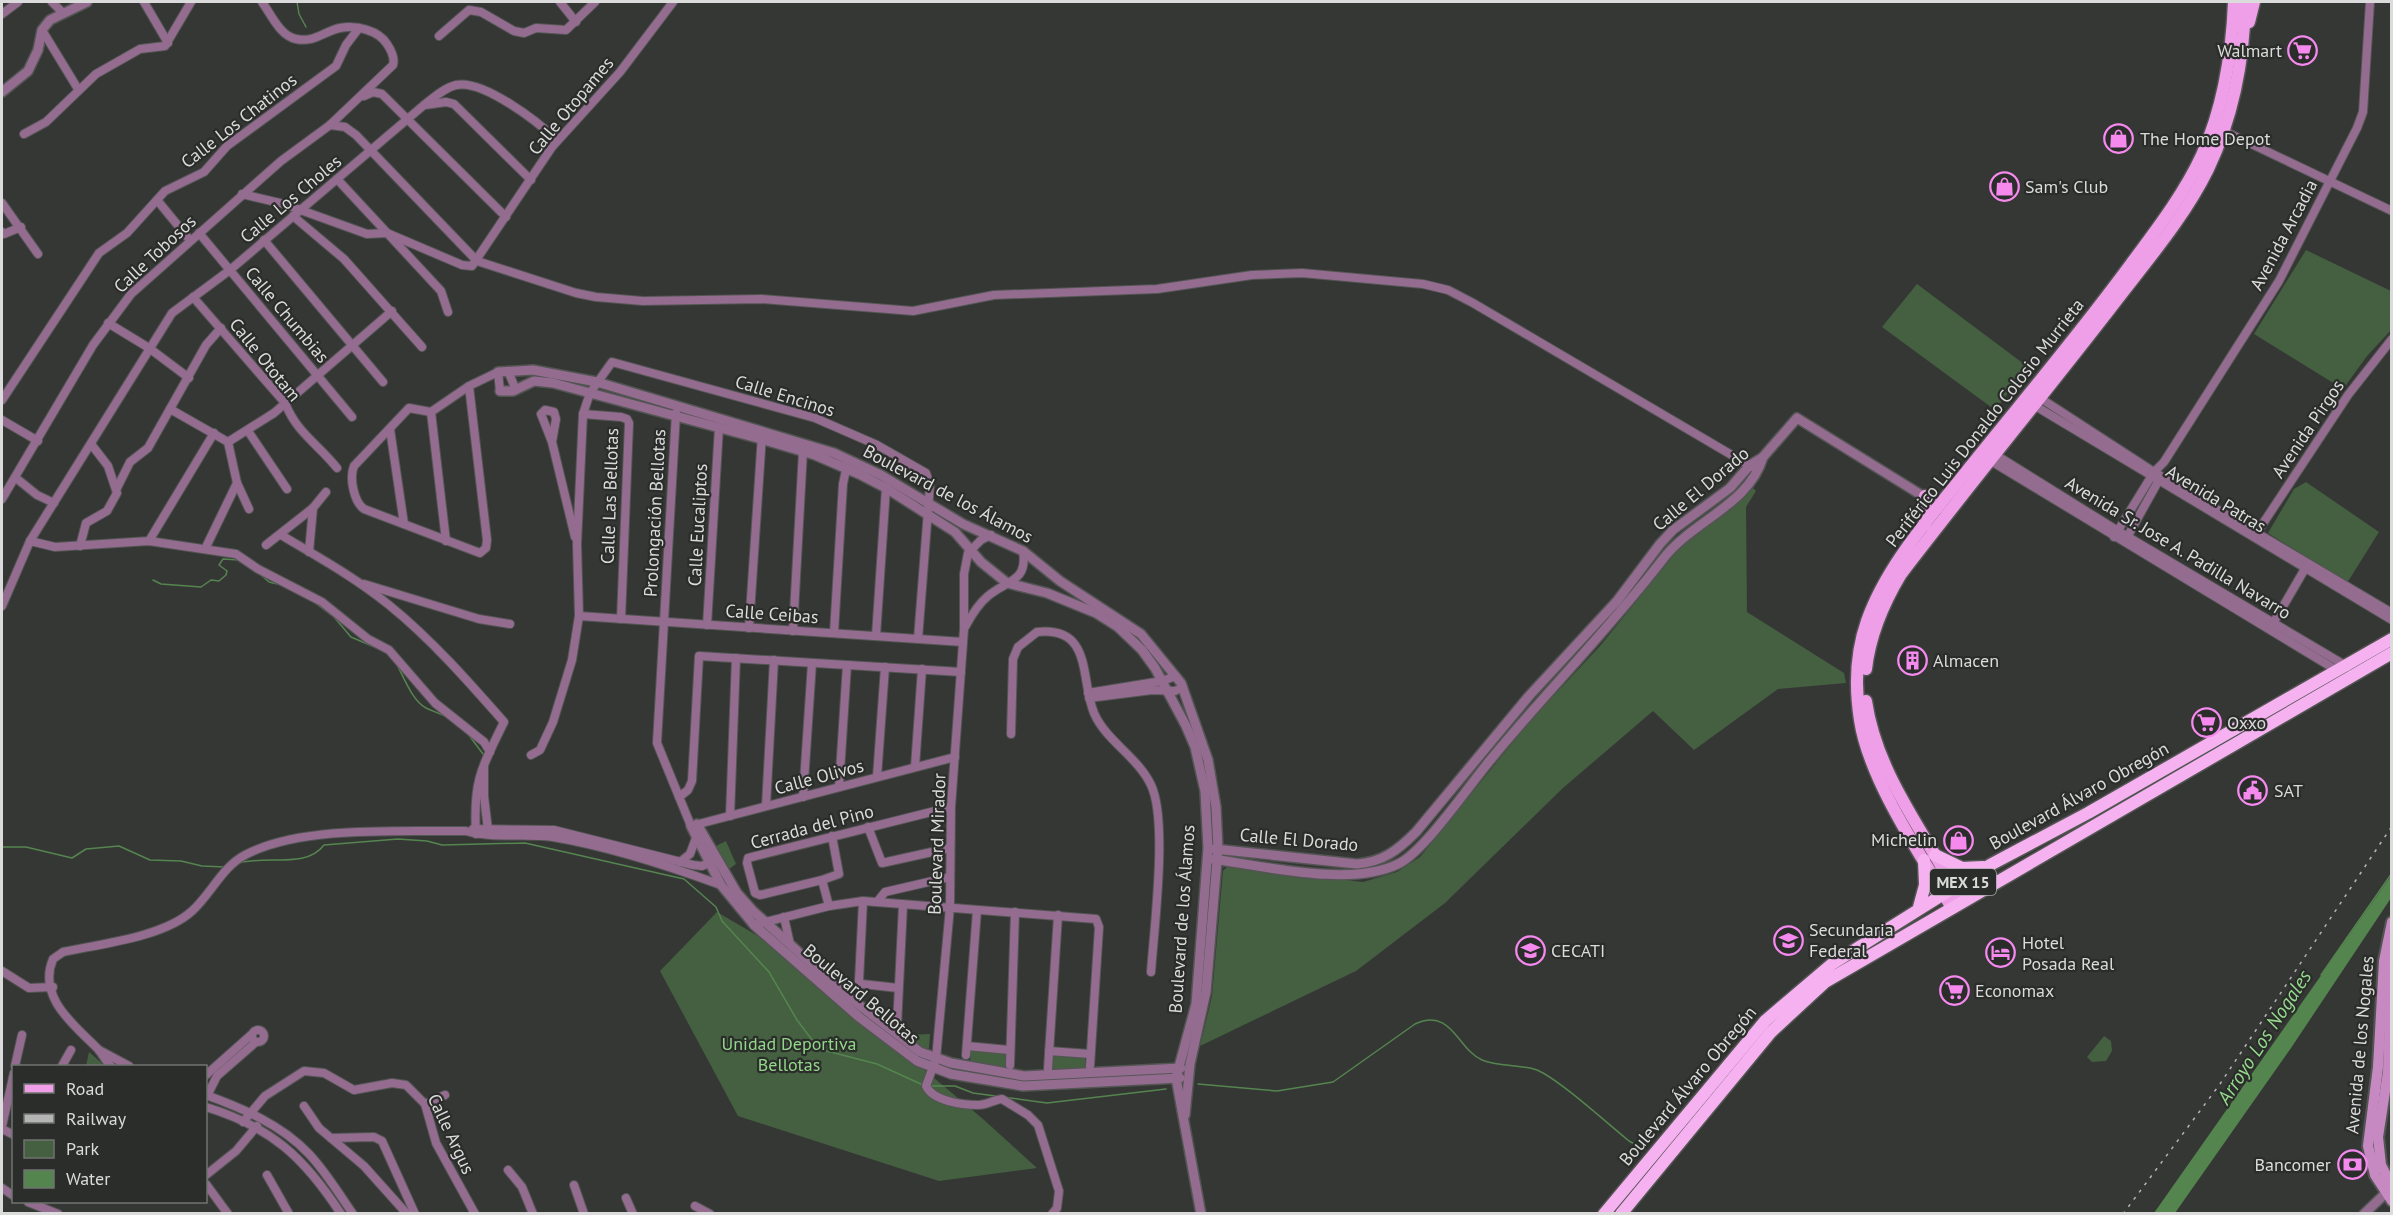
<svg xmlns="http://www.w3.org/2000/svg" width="2393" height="1215" font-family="'PT Sans',sans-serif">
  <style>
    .green { fill: #446040 }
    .water { fill: #55854f }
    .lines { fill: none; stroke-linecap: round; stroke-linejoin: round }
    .stream { stroke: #55854f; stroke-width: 1.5 }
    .minor-casing { stroke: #535553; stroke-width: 10 }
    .tertiary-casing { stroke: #535553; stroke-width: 12 }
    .secondary-casing { stroke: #535553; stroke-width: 14 }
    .primary-casing { stroke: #535553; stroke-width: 15 }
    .trunk-casing { stroke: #535553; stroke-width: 15 }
    .minor { stroke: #936c90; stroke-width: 8 }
    .tertiary { stroke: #936c90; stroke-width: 9 }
    .secondary { stroke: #c789c2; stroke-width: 10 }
    .primary { stroke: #ef9fe8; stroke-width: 12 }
    .trunk { stroke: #f6b2f0; stroke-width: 12 }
    .rail { stroke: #b4b5b4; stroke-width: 1.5; stroke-dasharray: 3 6; stroke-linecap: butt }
    .labels { text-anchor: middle; stroke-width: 4.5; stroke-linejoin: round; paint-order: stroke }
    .shield { fill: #2b2d2b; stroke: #a6a7a6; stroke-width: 1.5 }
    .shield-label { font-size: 16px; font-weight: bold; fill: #dadbda }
    .poi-label { font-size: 18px; fill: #dadbda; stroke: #2b2d2b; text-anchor: start }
    .street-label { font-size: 18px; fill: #dadbda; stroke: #2b2d2b }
    .park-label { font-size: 18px; fill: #92d78a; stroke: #2b2d2b }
    .water-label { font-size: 20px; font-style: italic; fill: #95da8d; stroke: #2b2d2b }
  </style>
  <rect width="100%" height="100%" fill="#353735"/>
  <g class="green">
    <path d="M2306 250 2391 291V330L2367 356 2343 389 2254 334Z"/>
    <path d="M1917 284 2028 367 1995 410 1882 327Z"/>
    <path d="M2306 482 2379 532 2347 583 2268 533 2294 489Z"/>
    <path d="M1753 488 1756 491 1746 507 1747 612 1844 673 1846 683 1778 689 1694 750 1653 711 1563 788 1445 903 1356 971 1200 1046 1212 996 1223 871 1228 866 1363 882 1397 872 1420 857 1530 721 1600 646 1681 546 1726 513Z"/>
    <path d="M726 841 736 864 728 870 714 847Z"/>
    <path d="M717 912 780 949 983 1119 1037 1168 939 1181 738 1116 660 971Z"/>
    <path d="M930 1034 929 1048 925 1051 904 1035Z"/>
    <path d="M2104 1036 2111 1041 2112 1051 2106 1061 2092 1062 2087 1057Z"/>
    <path d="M971 1049 1009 1053 1008 1071 970 1063Z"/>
    <path d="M89 1052 105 1066H86Z"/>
    <path d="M1053 1055 1085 1057 1086 1071H1053Z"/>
  </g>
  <path class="water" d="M2391 876V898L2291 1048 2175 1213H2154Z"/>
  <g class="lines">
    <g class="stream">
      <path d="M297 2 299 14 306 27"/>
      <path d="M260 574 269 582 282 585"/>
      <path d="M153 580 161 584 201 587 211 580 219 581 226 575 227 571 219 565 223 559 239 560"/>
      <path d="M314 602 334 617 351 637 379 649"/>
      <path d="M396 663C403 675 412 701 426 708 434 712 440 713 448 718"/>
      <path d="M468 734 483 754"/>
      <path d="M2 847H26L72 858 86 849 119 846 150 860 181 861 202 866 225 867"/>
      <path d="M239 863C267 855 306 869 324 845L398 839 427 841 442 845 525 843 684 879 716 907 722 921 769 972 797 1020 819 1049 877 1064 923 1085"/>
      <path d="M2321 975 2392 873"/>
      <path d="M1198 1084 1277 1091 1333 1082 1415 1024C1452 1007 1457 1049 1482 1060 1499 1067 1519 1064 1537 1070 1560 1080 1608 1124 1629 1141L1645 1150"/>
      <path d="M930 1086H955L973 1093 1047 1103 1166 1089"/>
    </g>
    <defs>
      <g id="minor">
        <path d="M52 2 63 13"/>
        <path d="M144 2 168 43"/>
        <path d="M560 2 576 22"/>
        <path d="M2 14 18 2"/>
        <path d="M42 30 78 89"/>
        <path d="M439 36 469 10 481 12 514 31 524 33 536 28 566 30 595 2"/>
        <path d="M364 96 373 92 382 94 506 217"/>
        <path d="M425 105 446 102 454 104 531 180"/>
        <path d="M330 125 345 127 356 135 477 261 576 293 596 297 643 301 761 299 913 311 994 295 1157 289 1252 275 1302 273 1423 284 1448 290 1473 303 1752 467"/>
        <path d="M2220 129 2392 211"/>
        <path d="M24 134 46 122 96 74 140 49 165 46 191 2"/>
        <path d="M337 179 441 291 448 312"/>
        <path d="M242 194 284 204 367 234 387 233 462 265 472 266 552 147 620 72 673 2"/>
        <path d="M157 200 189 239"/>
        <path d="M2 203 38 254"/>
        <path d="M293 216 344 259 422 347"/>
        <path d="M2 232 4 234 21 227"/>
        <path d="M199 233 352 417"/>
        <path d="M264 240 383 382"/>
        <path d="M193 297 285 403C297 433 317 443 337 468"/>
        <path d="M108 323 149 348 189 378"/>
        <path d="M508 371 516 390"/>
        <path d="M469 386 487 540 486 548 480 553 364 509C354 502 349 478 354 466L409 408 431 412 469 386 498 372 500 391"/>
        <path d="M2037 396 2154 472 2392 613"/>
        <path d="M2 400 99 253 127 233 165 191 204 172 227 146 336 66 346 45 359 28"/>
        <path d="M2032 404 2392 620"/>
        <path d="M170 409 228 442"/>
        <path d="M431 412 446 541"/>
        <path d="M676 413 657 743 691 826 955 757"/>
        <path d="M583 414 621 417 627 419 629 423 621 619"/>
        <path d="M2 420 38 441"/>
        <path d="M390 429 404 524"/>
        <path d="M248 431 287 489"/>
        <path d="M228 442 274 413 392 311"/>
        <path d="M228 442 237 483 249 509"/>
        <path d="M552 442 556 419 554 412 545 410 541 414 552 442 575 537"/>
        <path d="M1991 452 2118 531 2348 667"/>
        <path d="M1986 458 2338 671"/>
        <path d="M16 478 37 495 54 503"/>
        <path d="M117 488 130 462 148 448 206 345 221 328"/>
        <path d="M2 499 93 345 131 294 281 161 330 125 393 65C395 58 391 50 387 44 378 30 356 25 340 28 324 31 315 43 296 39 280 36 271 14 262 2"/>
        <path d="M281 535C318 557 356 578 389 605 431 639 468 681 504 722 481 769 473 781 476 834"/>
        <path d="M991 535 981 540 968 553 964 574V629L951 807 950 907 936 1059 926 1086C933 1101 962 1105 978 1105 987 1105 993 1100 1002 1099L1028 1115 1038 1125 1059 1191 1057 1208 1052 1214"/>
        <path d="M2114 537 2154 472 2164 462 2279 281 2357 128 2363 112 2370 2"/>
        <path d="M2254 537 2348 395 2392 339"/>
        <path d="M30 541 55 547 149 541 236 554 258 569 322 602 368 639 389 650 435 703 484 742 490 752"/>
        <path d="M149 541 214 433"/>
        <path d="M2125 541 2160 478"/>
        <path d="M266 545 313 508 326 492"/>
        <path d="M80 546 86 523 107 511 117 493 108 466 91 444"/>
        <path d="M206 547 237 483"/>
        <path d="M309 552 313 508"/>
        <path d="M364 584 479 619 510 624"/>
        <path d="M2 606 30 541 172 313 230 270 424 105C433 98 444 88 456 85 483 79 538 122 557 140"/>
        <path d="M579 616 963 642"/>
        <path d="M707 625 719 427"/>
        <path d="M965 627C971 616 978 604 988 596 1007 580 1028 582 1023 551"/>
        <path d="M2271 627 2306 567"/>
        <path d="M749 628 762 435"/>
        <path d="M793 631 803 451"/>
        <path d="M834 633 843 484 847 465"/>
        <path d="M876 636 886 488"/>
        <path d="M1088 693 1162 681 1176 676"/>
        <path d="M1089 698 1152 690 1175 691 1183 687"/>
        <path d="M1011 734 1013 659 1018 647 1037 632C1093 626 1080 679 1094 713 1106 741 1138 757 1151 785 1168 820 1154 929 1151 972"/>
        <path d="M531 755 540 750 553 722 572 660 579 616 577 544 583 414 590 393 612 362 815 418 877 445 926 473 930 485 918 639"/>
        <path d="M484 767V796L488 830"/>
        <path d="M915 767 922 669"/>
        <path d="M877 777 885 667"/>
        <path d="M839 787 847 665"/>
        <path d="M679 797 688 790 692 781 699 656 961 672"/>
        <path d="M803 797 812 663"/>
        <path d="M766 806 774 660"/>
        <path d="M730 816 736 658"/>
        <path d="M868 827 882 863 950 848"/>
        <path d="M473 829 554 830 693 865 702 866 713 861"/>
        <path d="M832 836 839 874 822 880 760 895 755 893 747 863 748 858 951 807"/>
        <path d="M680 862 690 854 696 838"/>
        <path d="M822 880 829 906"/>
        <path d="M863 901 859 981 862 984 898 988"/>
        <path d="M877 902 885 892 950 877"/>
        <path d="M784 917 790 944"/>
        <path d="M754 925 829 906 863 901 1096 919 1099 927 1090 1066"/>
        <path d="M2 971 29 988 53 987"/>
        <path d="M897 1026 903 905"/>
        <circle cx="258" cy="1036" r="6"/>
        <path d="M967 1046 1009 1050"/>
        <path d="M99 1050 129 1066"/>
        <path d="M1049 1051 1090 1054"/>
        <path d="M966 1055 977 910"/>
        <path d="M1010 1065 1015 912"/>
        <path d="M15 1066 22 1035"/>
        <path d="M62 1066 71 1050"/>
        <path d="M111 1066C105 1061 102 1053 97 1048 74 1025 37 997 53 959L63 952C100 944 164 937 192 911 211 894 222 867 245 855 302 825 402 832 466 831 493 839 524 833 553 837 607 846 669 866 721 885"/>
        <path d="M1048 1069 1058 915"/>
        <path d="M206 1075 251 1035"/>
        <path d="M206 1095C242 1108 282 1125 309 1154 326 1172 339 1194 353 1214"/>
        <path d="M207 1096 217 1076 256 1042"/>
        <path d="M425 1104 445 1095"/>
        <path d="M304 1106 319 1128 364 1166 407 1214"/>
        <path d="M206 1107C271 1127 304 1157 341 1214"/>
        <path d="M243 1122 265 1096 304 1071 324 1073 354 1090 392 1083 406 1085 425 1104 436 1143 475 1214"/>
        <path d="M2 1126 14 1073"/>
        <path d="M2 1129 14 1135"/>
        <path d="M331 1138 374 1137 382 1141 415 1214"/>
        <path d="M508 1170 522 1187 533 1214"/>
        <path d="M206 1175 236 1151 257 1126"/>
        <path d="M267 1175 289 1214"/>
        <path d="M206 1184 228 1214"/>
        <path d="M574 1185 584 1214"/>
        <path d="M2 1188 14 1196"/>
        <path d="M626 1198 633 1214"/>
        <path d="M28 1202 58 1214"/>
        <path d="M695 1206 710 1214"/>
      </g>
      <g id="tertiary">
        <path d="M2 92 28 71 38 50 42 30 50 20 87 2"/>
        <path d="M498 372 533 370 597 382 834 453 881 475 963 524 1023 551 1060 581 1141 634 1181 683 1208 760 1216 807 1218 849 1206 992 1190 1064 1185 1115"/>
        <path d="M500 391H513L534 381 553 383 761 439 815 455 859 474 886 488 955 532 981 562 1007 583 1047 593 1096 613 1118 627 1142 650 1155 668 1186 726 1195 747 1205 791 1208 848 1196 1004 1176 1078 1201 1214"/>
        <path d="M697 824 737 893 753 911 845 994 920 1052 951 1063 1024 1076 1181 1068"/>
        <path d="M691 826 721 885 754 925 859 1017 917 1061 951 1074 1023 1086 1180 1078"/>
        <path d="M1214 849 1357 864C1383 862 1398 850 1416 832L1529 696 1617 601 1660 544 1673 530 1730 488 1750 465 1763 457 1797 418 1944 509"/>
        <path d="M1212 859C1264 866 1353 888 1400 863 1427 848 1470 784 1492 758 1548 690 1610 628 1663 559 1692 521 1749 505 1763 457"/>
        <path d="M2364 1214 2391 1188"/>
      </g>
      <g id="secondary">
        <path d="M2392 922 2384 961 2378 1067 2368 1146 2375 1175 2392 1201"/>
        <path d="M2392 960 2388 1072 2378 1137 2381 1165 2392 1186"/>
      </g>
      <g id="primary">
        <path d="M2249 22 2254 2"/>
        <path d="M1925 525V496"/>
        <path d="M1866 669C1870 634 1883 604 1901 574 1969 485 2040 399 2109 310 2143 265 2183 220 2208 169 2233 117 2244 59 2245 2"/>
        <path d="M1866 701C1877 776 1927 835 1961 901"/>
        <path d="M1952 908C1921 855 1869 780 1860 720 1855 688 1856 652 1867 621 1885 570 1924 524 1958 482 2016 409 2076 339 2131 264 2157 229 2184 194 2202 155 2223 108 2232 52 2234 2"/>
      </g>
      <g id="trunk">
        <path d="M1935 855 1962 868 1983 867"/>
        <path d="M1919 907 1925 885 1924 860"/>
        <path d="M1604 1214 1765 1021 1832 964 1990 865 2088 813 2392 639"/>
        <path d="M1621 1214 1771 1032 1825 982 2392 653"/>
      </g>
    </defs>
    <use href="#minor" class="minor-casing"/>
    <use href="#tertiary" class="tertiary-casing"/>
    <use href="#secondary" class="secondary-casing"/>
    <use href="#primary" class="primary-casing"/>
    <use href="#trunk" class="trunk-casing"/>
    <use href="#minor" class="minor"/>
    <use href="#tertiary" class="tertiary"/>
    <use href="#secondary" class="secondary"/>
    <use href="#primary" class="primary"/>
    <use href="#trunk" class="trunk"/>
    <path class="rail" d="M2123 1214 2220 1084 2392 826"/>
  </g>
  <defs>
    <symbol id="supermarket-ring" viewBox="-11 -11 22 22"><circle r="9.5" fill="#2b2d2b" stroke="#f589ee" stroke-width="1.5"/><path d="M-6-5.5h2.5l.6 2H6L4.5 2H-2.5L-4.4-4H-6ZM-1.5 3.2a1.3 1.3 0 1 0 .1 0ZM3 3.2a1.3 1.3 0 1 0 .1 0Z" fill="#f589ee"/></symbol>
    <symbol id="shop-ring" viewBox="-11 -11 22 22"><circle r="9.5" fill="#2b2d2b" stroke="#f589ee" stroke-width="1.5"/><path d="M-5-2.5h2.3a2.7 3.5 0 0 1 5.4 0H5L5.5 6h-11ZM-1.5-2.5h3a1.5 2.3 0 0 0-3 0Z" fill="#f589ee"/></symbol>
    <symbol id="building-ring" viewBox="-11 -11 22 22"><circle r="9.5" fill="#2b2d2b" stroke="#f589ee" stroke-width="1.5"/><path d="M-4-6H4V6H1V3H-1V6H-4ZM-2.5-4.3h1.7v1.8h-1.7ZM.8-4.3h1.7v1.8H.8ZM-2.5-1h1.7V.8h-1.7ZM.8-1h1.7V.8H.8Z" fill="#f589ee"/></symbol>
    <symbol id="civic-ring" viewBox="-11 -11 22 22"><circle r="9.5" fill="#2b2d2b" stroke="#f589ee" stroke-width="1.5"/><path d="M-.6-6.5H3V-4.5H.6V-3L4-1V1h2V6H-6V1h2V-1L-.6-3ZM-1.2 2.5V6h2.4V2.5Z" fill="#f589ee"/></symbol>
    <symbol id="school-ring" viewBox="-11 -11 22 22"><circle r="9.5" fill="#2b2d2b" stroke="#f589ee" stroke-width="1.5"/><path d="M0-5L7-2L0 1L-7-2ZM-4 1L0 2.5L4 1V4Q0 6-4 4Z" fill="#f589ee"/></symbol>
    <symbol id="hotel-ring" viewBox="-11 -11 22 22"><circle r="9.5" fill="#2b2d2b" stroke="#f589ee" stroke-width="1.5"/><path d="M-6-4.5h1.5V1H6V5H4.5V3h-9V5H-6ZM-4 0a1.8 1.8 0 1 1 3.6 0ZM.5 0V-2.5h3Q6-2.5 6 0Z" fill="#f589ee"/></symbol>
    <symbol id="bank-ring" viewBox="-11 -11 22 22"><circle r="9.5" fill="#2b2d2b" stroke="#f589ee" stroke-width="1.5"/><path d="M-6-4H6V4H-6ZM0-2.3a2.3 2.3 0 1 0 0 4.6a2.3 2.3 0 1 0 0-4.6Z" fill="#f589ee"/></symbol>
  </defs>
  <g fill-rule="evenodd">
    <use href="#supermarket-ring" x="2286" y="34" width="33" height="33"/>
    <use href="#shop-ring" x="2102" y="122" width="33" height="33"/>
    <use href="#shop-ring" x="1988" y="170" width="33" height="33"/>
    <use href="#building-ring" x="1896" y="644" width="33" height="33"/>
    <use href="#supermarket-ring" x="2190" y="706" width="33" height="33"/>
    <use href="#civic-ring" x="2236" y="774" width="33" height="33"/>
    <use href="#shop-ring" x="1942" y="824" width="33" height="33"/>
    <use href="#school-ring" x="1772" y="924" width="33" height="33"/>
    <use href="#school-ring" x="1514" y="934" width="33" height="33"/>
    <use href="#hotel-ring" x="1984" y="936" width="33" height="33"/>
    <use href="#supermarket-ring" x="1938" y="974" width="33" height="33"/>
    <use href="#bank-ring" x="2336" y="1148" width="33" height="33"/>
  </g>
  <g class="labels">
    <rect class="shield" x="1930" y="869" width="66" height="26" rx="4.5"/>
    <g class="shield-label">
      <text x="1963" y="888">MEX 15</text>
    </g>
    <g class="poi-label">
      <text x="2282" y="57" text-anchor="end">Walmart</text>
      <text x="2140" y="145">The Home Depot</text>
      <text x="2025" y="193">Sam's Club</text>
      <text x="1933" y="667">Almacen</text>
      <text x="2227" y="729">Oxxo</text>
      <text x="2274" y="797">SAT</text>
      <text x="1937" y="846" text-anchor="end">Michelin</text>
      <text x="1809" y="936">Secundaria<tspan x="1809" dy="21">Federal</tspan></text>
      <text x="2022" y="949">Hotel<tspan x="2022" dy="21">Posada Real</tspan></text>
      <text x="1551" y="957">CECATI</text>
      <text x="1975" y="997">Economax</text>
      <text x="2331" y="1171" text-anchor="end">Bancomer</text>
    </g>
    <g class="street-label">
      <text transform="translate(571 106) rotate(-50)" y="6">Calle Otopames</text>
      <text transform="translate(239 121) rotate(-38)" y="6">Calle Los Chatinos</text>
      <text transform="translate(291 199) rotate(-40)" y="6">Calle Los Choles</text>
      <text transform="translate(2284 235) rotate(-62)" y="6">Avenida Arcadia</text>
      <text transform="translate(155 254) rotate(-43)" y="6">Calle Tobosos</text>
      <text transform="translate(287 315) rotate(50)" y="6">Calle Chumbias</text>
      <text transform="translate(265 360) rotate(51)" y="6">Calle Ototam</text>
      <text transform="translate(785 396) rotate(17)" y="6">Calle Encinos</text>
      <text transform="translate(1985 423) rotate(-52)" y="6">Periférico Luis Donaldo Colosio Murrieta</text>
      <text transform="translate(2308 429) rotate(-56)" y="6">Avenida Pirgos</text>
      <text transform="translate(1701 489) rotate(-40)" y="6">Calle El Dorado</text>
      <text transform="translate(948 494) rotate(28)" y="6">Boulevard de los Álamos</text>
      <text transform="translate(610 496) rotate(-88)" y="6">Calle Las Bellotas</text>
      <text transform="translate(2216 499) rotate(31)" y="6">Avenida Patras</text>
      <text transform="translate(655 513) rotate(-87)" y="6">Prolongación Bellotas</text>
      <text transform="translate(698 525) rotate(-87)" y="6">Calle Eucaliptos</text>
      <text transform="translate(2178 548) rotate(31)" y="6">Avenida Sr. Jose A. Padilla Navarro</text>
      <text transform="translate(772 614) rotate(4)" y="6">Calle Ceibas</text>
      <text transform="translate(819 777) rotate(-15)" y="6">Calle Olivos</text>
      <text transform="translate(2079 796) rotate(-29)" y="6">Boulevard Álvaro Obregón</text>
      <text transform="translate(812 827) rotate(-15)" y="6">Cerrada del Pino</text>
      <text transform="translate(1299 840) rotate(5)" y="6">Calle El Dorado</text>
      <text transform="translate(937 844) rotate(-88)" y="6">Boulevard Mirador</text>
      <text transform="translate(1182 919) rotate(-86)" y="6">Boulevard de los Álamos</text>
      <text transform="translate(861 994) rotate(40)" y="6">Boulevard Bellotas</text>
      <text transform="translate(2360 1045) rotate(-85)" y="6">Avenida de los Nogales</text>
      <text transform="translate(1688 1086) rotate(-50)" y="6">Boulevard Álvaro Obregón</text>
      <text transform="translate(451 1134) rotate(65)" y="6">Calle Argus</text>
    </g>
    <g class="park-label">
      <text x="789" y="1050">Unidad Deportiva<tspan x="789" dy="21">Bellotas</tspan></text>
    </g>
    <g class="water-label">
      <text transform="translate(2264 1037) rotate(-57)" y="7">Arroyo Los Nogales</text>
    </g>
  </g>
  <rect width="2393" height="1215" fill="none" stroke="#dadbda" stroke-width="6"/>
  <rect x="12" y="1065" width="195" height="138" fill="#2b2d2b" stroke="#717371" stroke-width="1.5"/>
  <rect x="24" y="1084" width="30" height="9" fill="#ef9fe8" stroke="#717371" stroke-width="1.5"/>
  <text x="66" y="1095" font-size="18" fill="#dadbda">Road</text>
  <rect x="24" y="1114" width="30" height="9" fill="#b4b5b4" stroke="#717371" stroke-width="1.5"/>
  <text x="66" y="1125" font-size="18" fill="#dadbda">Railway</text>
  <rect x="24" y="1140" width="30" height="18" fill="#446040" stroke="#717371" stroke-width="1.5"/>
  <text x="66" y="1155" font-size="18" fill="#dadbda">Park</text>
  <rect x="24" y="1170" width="30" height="18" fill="#55854f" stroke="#717371" stroke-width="1.5"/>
  <text x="66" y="1185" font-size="18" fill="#dadbda">Water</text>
</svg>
